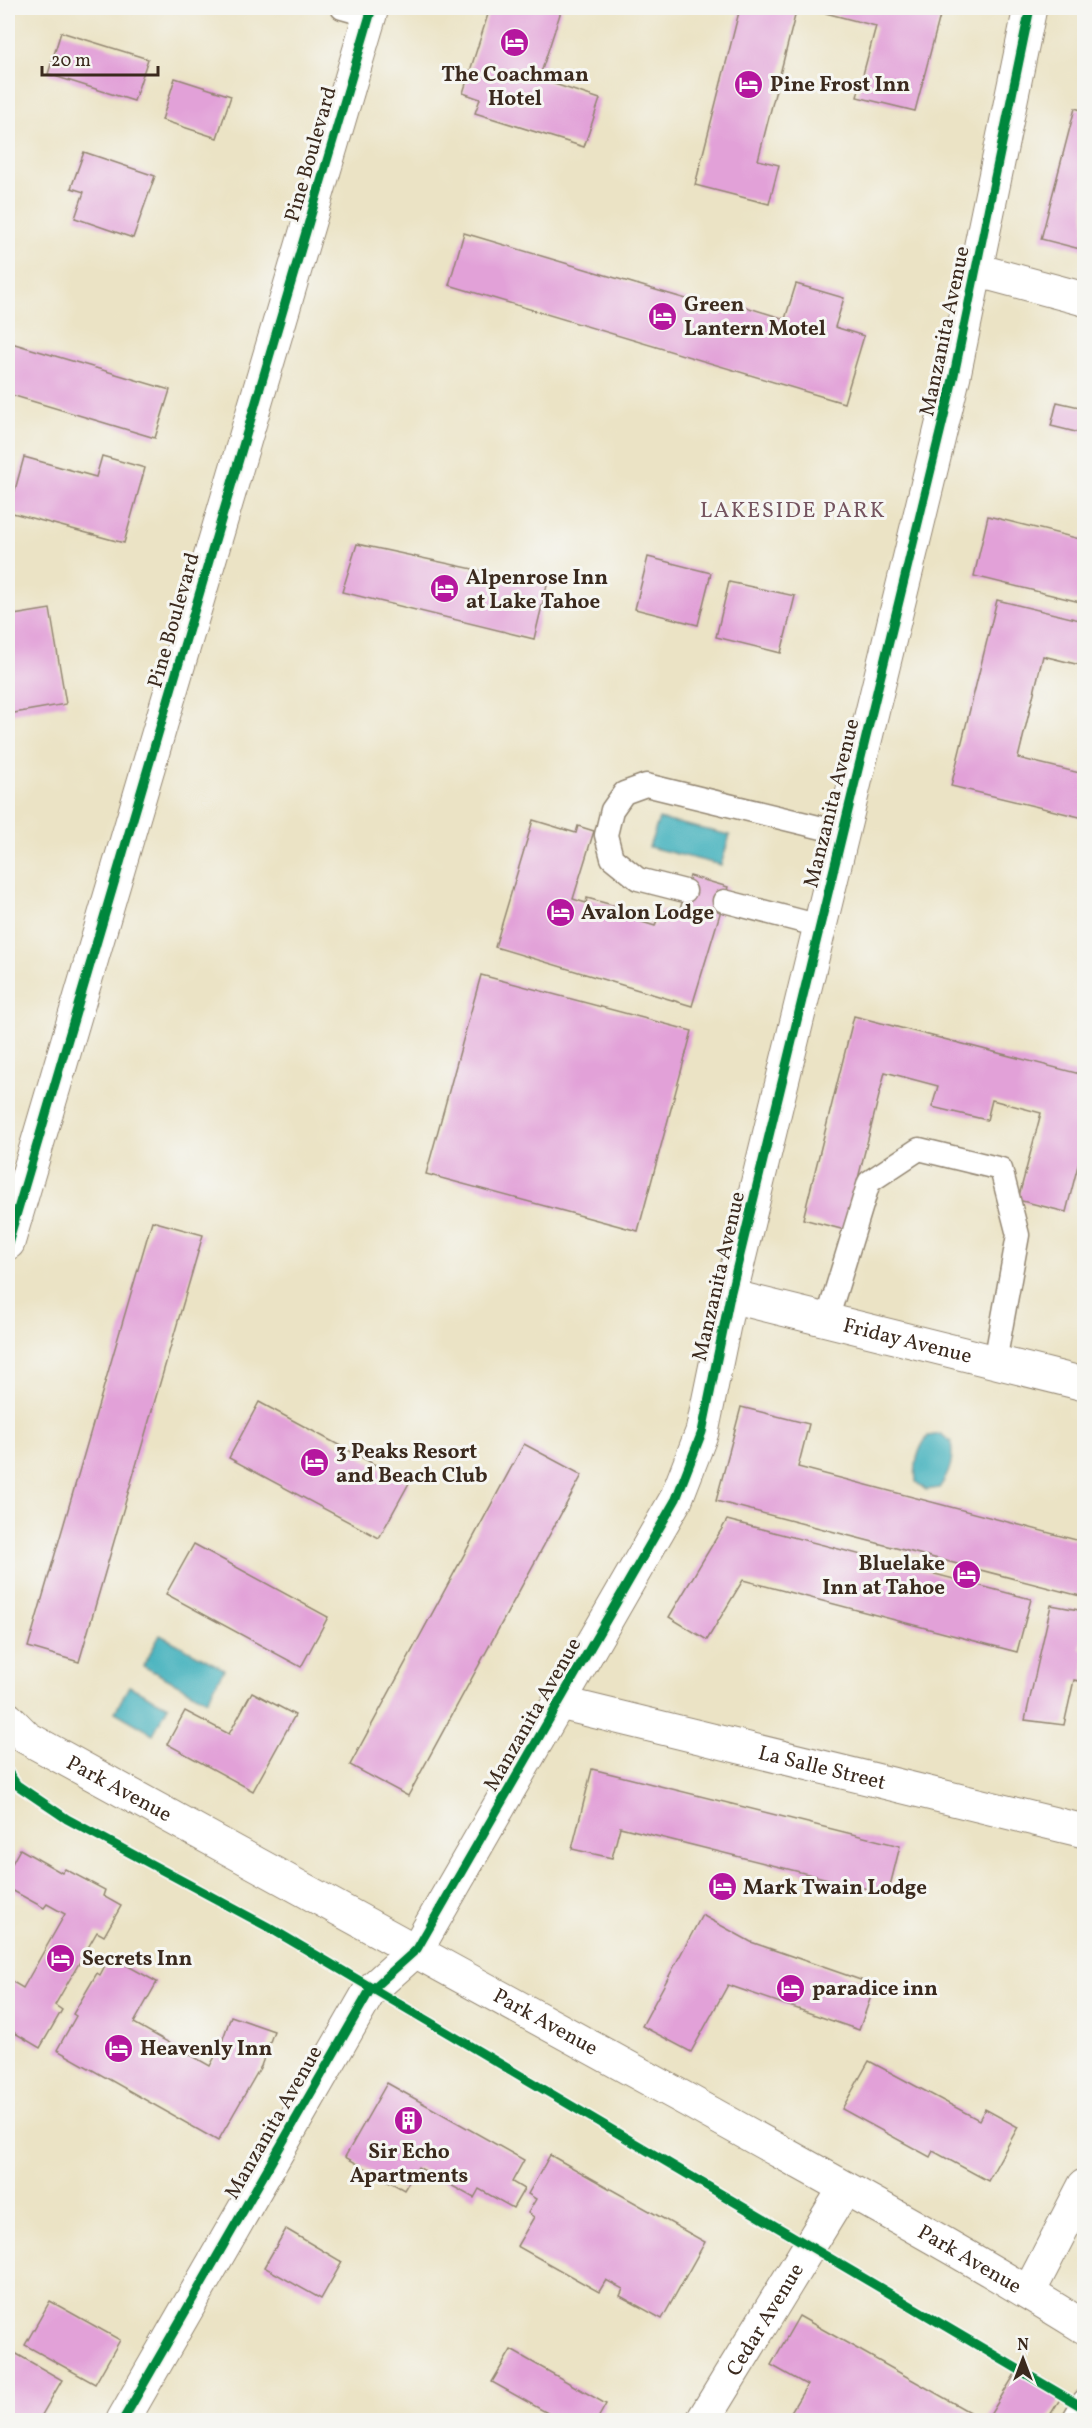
<svg xmlns="http://www.w3.org/2000/svg" width="1092" height="2428" font-family="Vollkorn,serif">
  <style>
    .water { fill: #41b0bc; stroke: #3e6d6d; stroke-width: 1.5 }
    .building { fill: #e2a1d8 }
    .lines { fill: none; stroke-linecap: round; stroke-linejoin: round }
    .service-casing { stroke: #938672; stroke-width: 25 }
    .minor-casing { stroke: #938672; stroke-width: 35 }
    .tertiary-casing { stroke: #938672; stroke-width: 35 }
    .service { stroke: #fff; stroke-width: 22 }
    .minor { stroke: #fff; stroke-width: 33 }
    .tertiary { stroke: #fff; stroke-width: 33 }
    .cycleway-casing { stroke: #f6f6f2; stroke-width: 13 }
    .cycleway { stroke: #00873e; stroke-width: 9 }
    .labels { text-anchor: middle; stroke-width: 6; stroke-linejoin: round; paint-order: stroke }
    .poi-label { font-size: 21px; font-weight: bold; fill: #3b2a1e; stroke: #f6f6f2; text-anchor: start }
    .street-label { font-size: 21px; fill: #3b2a1e; stroke: #f6f6f2 }
    .neighbourhood-label { font-size: 22px; letter-spacing: 1.5px; fill: #75545f; stroke: #f6f6f2 }
  </style>
  <rect width="100%" height="100%" fill="#f6f6f2"/>
  <filter id="ink" filterUnits="userSpaceOnUse"><feTurbulence type="fractalNoise" baseFrequency=".0167" numOctaves="2"/><feDisplacementMap in="SourceGraphic" scale="12" xChannelSelector="R" yChannelSelector="G"/><feConvolveMatrix kernelMatrix="1 2 1 2 8 2 1 2 1" color-interpolation-filters="sRGB"/></filter>
  <filter id="wash" filterUnits="userSpaceOnUse"><feTurbulence type="fractalNoise" baseFrequency=".008" numOctaves="4" result="noise"/><feDisplacementMap in="SourceGraphic" scale="24" xChannelSelector="R" yChannelSelector="G"/><feGaussianBlur stdDeviation="1.35" result="paint"/><feColorMatrix in="noise" values="0 0 0 0 0 0 0 0 0 0 0 0 0 0 0 0 0 1.4 0 .05"/><feComposite in="paint" operator="in"/></filter>
  <g filter="url(#wash)">
    <rect width="100%" height="100%" fill="#ebe3c5"/>
    <g class="water">
      <path d="M659 819 730 835 721 865 649 847Z"/>
      <path d="M941 1434 951 1442C954 1459 950 1474 939 1488L926 1490 916 1482C914 1465 917 1450 928 1436Z"/>
      <path d="M160 1635 224 1669 207 1700 143 1666Z"/>
      <path d="M129 1686 168 1706 153 1734 115 1712Z"/>
    </g>
    <g id="blocks">
      <g class="building">
        <path d="M490 8H562L539 79 600 99 584 147 475 113 480 99 463 93Z"/>
        <path d="M740 8H797L758 160 779 165 769 204 695 185Z"/>
        <path d="M806 8H942L915 111 857 97 876 26Z"/>
        <path d="M61 32 148 59 134 101 48 74Z"/>
        <path d="M175 78 231 96 217 138 162 120Z"/>
        <path d="M1075 108 1084 111V250L1041 239Z"/>
        <path d="M84 152 155 176 133 238 75 218 84 192 71 188Z"/>
        <path d="M464 233 730 312 733 303 785 319 796 284 844 298 835 327 864 336 844 403 449 285Z"/>
        <path d="M8 342 170 390 155 438 8 394Z"/>
        <path d="M1057 402 1084 408V434L1051 426Z"/>
        <path d="M102 456 145 468 124 543 9 512 24 457 96 477Z"/>
        <path d="M988 516 1084 540V603L974 576Z"/>
        <path d="M357 544 547 585 534 639 342 592Z"/>
        <path d="M648 557 711 573 698 625 635 609Z"/>
        <path d="M729 582 795 596 781 653 716 637Z"/>
        <path d="M997 600 1084 621V666L1043 656 1018 758 1084 774V818L951 786Z"/>
        <path d="M50 609 66 704 8 714V616Z"/>
        <path d="M533 820 576 833 578 826 594 831 573 899 586 903 587 898 616 906 613 913 655 926 660 910 678 916 690 876 728 887 692 1006 495 947Z"/>
        <path d="M481 975 692 1031 638 1231 426 1174Z"/>
        <path d="M854 1016 1084 1075V1142L1066 1212 1018 1200 1041 1113 992 1100 987 1120 932 1107 938 1086 885 1072 845 1230 803 1219Z"/>
        <path d="M152 1221 203 1235 79 1662 28 1647Z"/>
        <path d="M259 1402 409 1483 379 1538 229 1458Z"/>
        <path d="M741 1407 809 1424 798 1467 1084 1542V1597L716 1501Z"/>
        <path d="M524 1444 582 1475 408 1796 350 1765Z"/>
        <path d="M727 1520 1031 1599 1017 1652 743 1580 707 1640 669 1617Z"/>
        <path d="M194 1544 328 1617 301 1667 166 1594Z"/>
        <path d="M1051 1605 1084 1611V1628L1080 1649 1084 1650V1682L1074 1680 1064 1725 1025 1720Z"/>
        <path d="M252 1692 295 1715 253 1791 167 1744 185 1711 229 1734Z"/>
        <path d="M592 1769 900 1846 888 1894 620 1827 612 1858 572 1849Z"/>
        <path d="M20 1849 62 1873 65 1869 105 1890 103 1896 121 1906 104 1936 97 1932 55 2005 62 2010 40 2048 8 2029V1979L23 1988 65 1914 47 1904 44 1908 8 1888V1871Z"/>
        <path d="M702 1915 751 1942 875 1985 859 2030 728 1985 691 2052 642 2026Z"/>
        <path d="M110 1956 157 1982 134 2023 210 2066 220 2047 231 2016 274 2031 261 2066 218 2141 57 2050 76 2016 73 2014 97 1973 100 1975Z"/>
        <path d="M869 2061 979 2120 985 2109 1018 2127 988 2181 933 2151 930 2157 842 2109Z"/>
        <path d="M387 2083 524 2160 512 2182 524 2189 513 2208 479 2189 474 2198 418 2167 404 2190 345 2157Z"/>
        <path d="M550 2155 705 2242 662 2319 620 2296 623 2289 606 2280 599 2292 517 2246 534 2217 528 2213 536 2199 528 2194Z"/>
        <path d="M286 2229 342 2262 321 2299 264 2267Z"/>
        <path d="M50 2301 120 2340 95 2384 25 2345Z"/>
        <path d="M799 2316 973 2414 969 2420H786L807 2385 771 2365Z"/>
        <path d="M8 2349 62 2380 39 2420H14L8 2417Z"/>
        <path d="M511 2350 606 2404 597 2420H560L492 2382Z"/>
        <path d="M1018 2369 1062 2396 1047 2420H987Z"/>
      </g>
    </g>
  </g>
  <g filter="url(#ink)">
    <use href="#blocks" fill-opacity="0" stroke="#938672" stroke-width="1.5"/>
    <g class="lines">
      <defs>
        <g id="service">
          <path d="M342 8 370 16"/>
          <path d="M685 891 638 879 612 858 606 835 612 810 624 793 646 785 843 833"/>
          <path d="M724 901 820 926"/>
          <path d="M827 1320 869 1182 919 1149 1001 1169 1018 1235 995 1362"/>
          <path d="M1073 2420 1084 2401"/>
        </g>
        <g id="minor">
          <path d="M976 270 1084 299"/>
          <path id="s1" d="M730 1296 1084 1384"/>
          <path id="s2" d="M560 1703 1084 1831"/>
          <path d="M1029 2292 1084 2186"/>
          <path d="M123 2420 369 1992 417 1949 676 1499 702 1432 730 1296 954 375 1030 8"/>
          <path id="s3" d="M703 2420 845 2188"/>
        </g>
        <g id="tertiary">
          <path d="M8 1243 372 8"/>
          <path id="s4" d="M8 1719 27 1738C248 1858 469 1978 689 2101 821 2175 956 2247 1084 2327"/>
        </g>
      </defs>
      <use href="#service" class="service-casing"/>
      <use href="#minor" class="minor-casing"/>
      <use href="#tertiary" class="tertiary-casing"/>
      <use href="#service" class="service"/>
      <use href="#minor" class="minor"/>
      <use href="#tertiary" class="tertiary"/>
      <defs>
        <g id="cycleway">
          <path d="M8 1243 372 8"/>
          <path d="M8 1772 17 1785 67 1819 270 1928 1084 2408"/>
          <path d="M123 2420 369 1992 417 1949 676 1499 702 1432 730 1296 954 375 1030 8"/>
        </g>
      </defs>
      <use href="#cycleway" class="cycleway-casing"/>
      <use href="#cycleway" class="cycleway"/>
    </g>
  </g>
  <defs>
    <symbol id="hotel-disc" viewBox="-11 -11 22 22"><circle r="9.5" fill="#b5179e" stroke="#f6f6f2"/><path d="M-6-4.5h1.5V1H6V5H4.5V3h-9V5H-6ZM-4 0a1.8 1.8 0 1 1 3.6 0ZM.5 0V-2.5h3Q6-2.5 6 0Z" fill="#fff"/></symbol>
    <symbol id="building-disc" viewBox="-11 -11 22 22"><circle r="9.5" fill="#b5179e" stroke="#f6f6f2"/><path d="M-4-6H4V6H1V3H-1V6H-4ZM-2.5-4.3h1.7v1.8h-1.7ZM.8-4.3h1.7v1.8H.8ZM-2.5-1h1.7V.8h-1.7ZM.8-1h1.7V.8H.8Z" fill="#fff"/></symbol>
  </defs>
  <g fill-rule="evenodd">
    <use href="#hotel-disc" x="498" y="26" width="33" height="33"/>
    <use href="#hotel-disc" x="732" y="68" width="33" height="33"/>
    <use href="#hotel-disc" x="646" y="300" width="33" height="33"/>
    <use href="#hotel-disc" x="428" y="572" width="33" height="33"/>
    <use href="#hotel-disc" x="544" y="896" width="33" height="33"/>
    <use href="#hotel-disc" x="298" y="1446" width="33" height="33"/>
    <use href="#hotel-disc" x="950" y="1558" width="33" height="33"/>
    <use href="#hotel-disc" x="706" y="1870" width="33" height="33"/>
    <use href="#hotel-disc" x="44" y="1942" width="33" height="33"/>
    <use href="#hotel-disc" x="774" y="1972" width="33" height="33"/>
    <use href="#hotel-disc" x="102" y="2032" width="33" height="33"/>
    <use href="#building-disc" x="392" y="2104" width="33" height="33"/>
  </g>
  <g class="labels">
    <g class="poi-label">
      <text x="515" y="81" text-anchor="middle">The Coachman<tspan x="515" dy="24">Hotel</tspan></text>
      <text x="770" y="91">Pine Frost Inn</text>
      <text x="684" y="311">Green<tspan x="684" dy="24">Lantern Motel</tspan></text>
      <text x="466" y="584">Alpenrose Inn<tspan x="466" dy="24">at Lake Tahoe</tspan></text>
      <text x="581" y="919">Avalon Lodge</text>
      <text x="336" y="1458">3 Peaks Resort<tspan x="336" dy="24">and Beach Club</tspan></text>
      <text x="945" y="1570" text-anchor="end">Bluelake<tspan x="945" dy="24">Inn at Tahoe</tspan></text>
      <text x="743" y="1894">Mark Twain Lodge</text>
      <text x="82" y="1965">Secrets Inn</text>
      <text x="812" y="1995">paradice inn</text>
      <text x="140" y="2055">Heavenly Inn</text>
      <text x="409" y="2158" text-anchor="middle">Sir Echo<tspan x="409" dy="24">Apartments</tspan></text>
    </g>
    <g class="street-label">
      <text transform="translate(310 154) rotate(-74)" y="7">Pine Boulevard</text>
      <text transform="translate(944 331) rotate(-78)" y="7">Manzanita Avenue</text>
      <text transform="translate(173 620) rotate(-74)" y="7">Pine Boulevard</text>
      <text transform="translate(831 803) rotate(-76)" y="7">Manzanita Avenue</text>
      <text transform="translate(718 1276) rotate(-77)" y="7">Manzanita Avenue</text>
      <text dy="7" stroke="none"><textPath href="#s1" startOffset="183">Friday Avenue</textPath></text>
      <text transform="translate(532 1714) rotate(-60)" y="7">Manzanita Avenue</text>
      <text dy="7" stroke="none"><textPath href="#s2" startOffset="270">La Salle Street</textPath></text>
      <text dy="7" stroke="none"><textPath href="#s4" startOffset="132">Park Avenue</textPath></text>
      <text dy="7" stroke="none"><textPath href="#s4" startOffset="618">Park Avenue</textPath></text>
      <text transform="translate(273 2122) rotate(-60)" y="7">Manzanita Avenue</text>
      <text dy="7" stroke="none"><textPath href="#s4" startOffset="1104">Park Avenue</textPath></text>
      <text dy="7" stroke="none"><textPath href="#s3" startOffset="118">Cedar Avenue</textPath></text>
    </g>
    <g class="neighbourhood-label">
      <text x="793" y="517">LAKESIDE PARK</text>
    </g>
  </g>
  <rect width="1092" height="2428" fill="none" stroke="#f6f6f2" stroke-width="30"/>
  <g transform="translate(1023 2359)" stroke="#f6f6f2" stroke-width="4.5" paint-order="stroke">
  <path d="M0-4.5L10 22L0 15L-10 22Z" fill="#3b2a1e"/>
  <text y="-9" font-size="16" font-weight="bold" text-anchor="middle" fill="#3b2a1e">N</text>
  </g>
  <path d="M42 66v9h116v-9" fill="none" stroke="#3b2a1e" stroke-width="3"/>
  <text x="51" y="66" font-size="18" fill="#3b2a1e" stroke="#f6f6f2" stroke-width="4.5" paint-order="stroke">20 m</text>
</svg>
